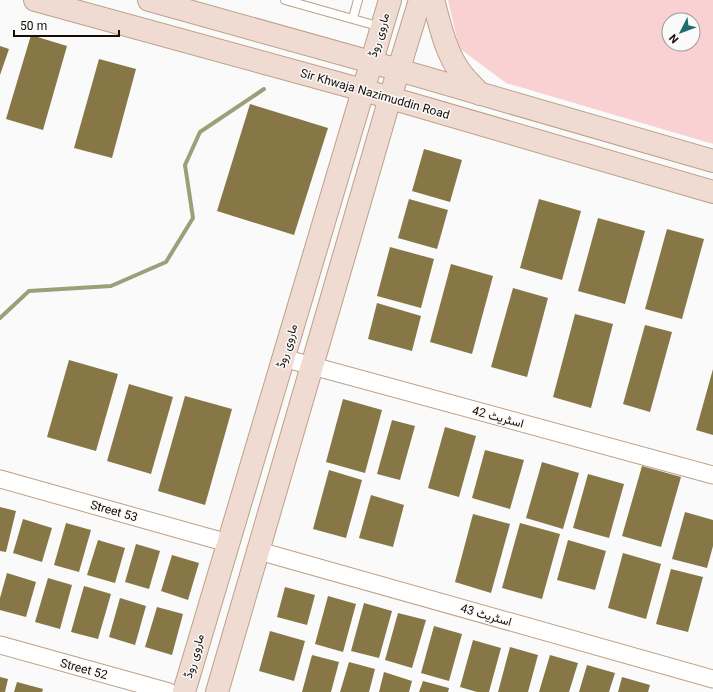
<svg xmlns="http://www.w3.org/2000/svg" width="713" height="692" font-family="Georgia,Vazirmatn,serif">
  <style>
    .green { fill: #f9d1d3; fill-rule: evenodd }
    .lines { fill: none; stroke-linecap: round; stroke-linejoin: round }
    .stream { stroke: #9ba078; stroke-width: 4 }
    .building { fill: #877746 }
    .lane-casing { stroke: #bda186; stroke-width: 10 }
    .street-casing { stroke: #bda186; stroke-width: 19 }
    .secondary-casing { stroke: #bda186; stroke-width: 24 }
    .lane { stroke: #fff; stroke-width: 8 }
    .street { stroke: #fff; stroke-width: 17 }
    .secondary { stroke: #f0dbd3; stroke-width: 22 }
    .labels { text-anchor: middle; stroke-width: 3; stroke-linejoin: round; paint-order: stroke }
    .street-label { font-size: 12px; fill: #160d04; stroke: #fafafa }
  </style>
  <rect width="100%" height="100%" fill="#fafafa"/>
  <path class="green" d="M448 0H713V144L506 83 459 48ZM669 20H693V44H669Z"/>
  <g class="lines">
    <path class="stream" d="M0 318 29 291 111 286 166 262 193 218 185 165 200 132 264 89"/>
  </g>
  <g class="building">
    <path d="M31 35 67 46 43 130 6 119Z"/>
    <path d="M0 46 9 49 0 75Z"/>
    <path d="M99 59 136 69 112 158 74 148Z"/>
    <path d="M250 104 328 128 294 235 217 211Z"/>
    <path d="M424 149 462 160 450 202 412 191Z"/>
    <path d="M409 199 448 210 437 249 398 238Z"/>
    <path d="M539 199 581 211 562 280 520 268Z"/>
    <path d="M598 218 645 231 625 304 578 291Z"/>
    <path d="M667 229 704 239 682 319 645 309Z"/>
    <path d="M390 247 434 259 421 308 377 296Z"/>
    <path d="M451 264 493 276 472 354 430 342Z"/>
    <path d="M513 288 548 298 527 377 491 367Z"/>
    <path d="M377 303 421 316 412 351 368 339Z"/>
    <path d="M575 314 613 324 591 408 553 397Z"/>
    <path d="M645 325 672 332 650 412 623 404Z"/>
    <path d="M69 360 118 374 96 451 47 437Z"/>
    <path d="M713 369V435L696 430Z"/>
    <path d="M129 384 173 397 151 474 107 461Z"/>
    <path d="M185 396 232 409 205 505 158 491Z"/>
    <path d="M343 399 382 410 365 473 326 462Z"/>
    <path d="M392 420 415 426 400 480 377 474Z"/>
    <path d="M445 427 476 436 459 497 428 488Z"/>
    <path d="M485 450 524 460 510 509 472 498Z"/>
    <path d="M542 462 579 473 563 529 526 518Z"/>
    <path d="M642 466 681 477 661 547 622 536Z"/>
    <path d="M329 470 362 480 346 538 313 529Z"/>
    <path d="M588 474 624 484 609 538 573 528Z"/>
    <path d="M371 495 404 505 393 547 359 538Z"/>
    <path d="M0 507 16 511 6 552 0 551Z"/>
    <path d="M685 512 713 520V546L707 568 672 559Z"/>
    <path d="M473 514 510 524 491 593 455 582Z"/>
    <path d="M23 519 52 528 42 562 13 553Z"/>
    <path d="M66 523 91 530 79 572 54 565Z"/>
    <path d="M520 523 560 534 542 599 502 588Z"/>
    <path d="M98 540 125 548 115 583 87 575Z"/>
    <path d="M568 540 606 551 595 590 557 580Z"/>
    <path d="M136 544 160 551 149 589 125 582Z"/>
    <path d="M623 553 661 564 646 619 608 608Z"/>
    <path d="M172 555 199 563 188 600 161 591Z"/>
    <path d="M671 569 703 577 688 632 656 624Z"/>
    <path d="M7 573 36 582 26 617 0 610V598Z"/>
    <path d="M48 578 72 585 60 629 35 622Z"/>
    <path d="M84 586 111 594 98 639 71 632Z"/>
    <path d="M285 587 315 595 307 625 277 617Z"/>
    <path d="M328 596 356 604 343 652 315 644Z"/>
    <path d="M120 598 146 606 135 645 109 637Z"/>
    <path d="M364 603 392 611 379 658 351 651Z"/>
    <path d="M157 607 183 614 172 655 145 647Z"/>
    <path d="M398 613 426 620 412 668 385 660Z"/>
    <path d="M434 626 462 634 449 681 421 673Z"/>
    <path d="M270 631 305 641 294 681 259 671Z"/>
    <path d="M473 640 501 648 489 692H477L460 687Z"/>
    <path d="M510 647 538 655 528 692H498Z"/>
    <path d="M312 655 339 662 331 692H302Z"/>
    <path d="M550 655 578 663 569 692H539Z"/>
    <path d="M349 662 375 669 369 692H340Z"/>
    <path d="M587 665 615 673 609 692H579Z"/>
    <path d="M384 672 412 681 409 692H379Z"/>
    <path d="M0 677 8 679 5 692H0Z"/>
    <path d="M622 677 650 685 648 692H618Z"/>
    <path d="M423 681 449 688 448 692H419Z"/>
    <path d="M17 682 43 689 42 692H14Z"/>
  </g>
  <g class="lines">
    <defs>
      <g id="lane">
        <path d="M285 0 381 27"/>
        <path d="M353 18 358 0"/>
      </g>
      <g id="street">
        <path d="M283 358 713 475"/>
        <path d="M0 479 228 543"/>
        <path d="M259 551 713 679"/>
        <path d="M0 645 169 692"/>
      </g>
      <g id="secondary">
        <path d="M35 0 363 90 713 192"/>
        <path d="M149 0 371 62 713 161"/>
        <path d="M433 0C440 24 445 52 461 73 466 80 474 87 480 94"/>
        <path d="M184 692 390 0"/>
        <path d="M217 692 390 98 420 0"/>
      </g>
    </defs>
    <use href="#lane" class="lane-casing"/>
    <use href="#street" class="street-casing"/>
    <use href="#secondary" class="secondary-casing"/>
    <use href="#lane" class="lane"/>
    <use href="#street" class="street"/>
    <use href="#secondary" class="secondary"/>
  </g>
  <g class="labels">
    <g class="street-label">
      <text transform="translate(379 35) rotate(-73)" y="4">ماروی روڈ</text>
      <text transform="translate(375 94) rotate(16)" y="4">Sir Khwaja Nazimuddin Road</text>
      <text transform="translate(287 346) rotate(-73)" y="4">ماروی روڈ</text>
      <text transform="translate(498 417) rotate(15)" y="4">اسٹریٹ 42</text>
      <text transform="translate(114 511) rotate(16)" y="4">Street 53</text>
      <text transform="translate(486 615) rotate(16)" y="4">اسٹریٹ 43</text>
      <text transform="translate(194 656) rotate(-74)" y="4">ماروی روڈ</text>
      <text transform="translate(84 669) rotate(15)" y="4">Street 52</text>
    </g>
  </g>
  <g transform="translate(681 32) rotate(228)"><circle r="19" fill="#fafafa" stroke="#9f9b98"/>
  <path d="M0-3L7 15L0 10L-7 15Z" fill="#1f6c6c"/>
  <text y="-6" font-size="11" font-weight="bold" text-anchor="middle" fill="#160d04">N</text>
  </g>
  <path d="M14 30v6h105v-6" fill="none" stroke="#160d04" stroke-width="2"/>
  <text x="20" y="30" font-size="12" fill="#160d04" stroke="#fafafa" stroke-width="3" paint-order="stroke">50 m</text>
</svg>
